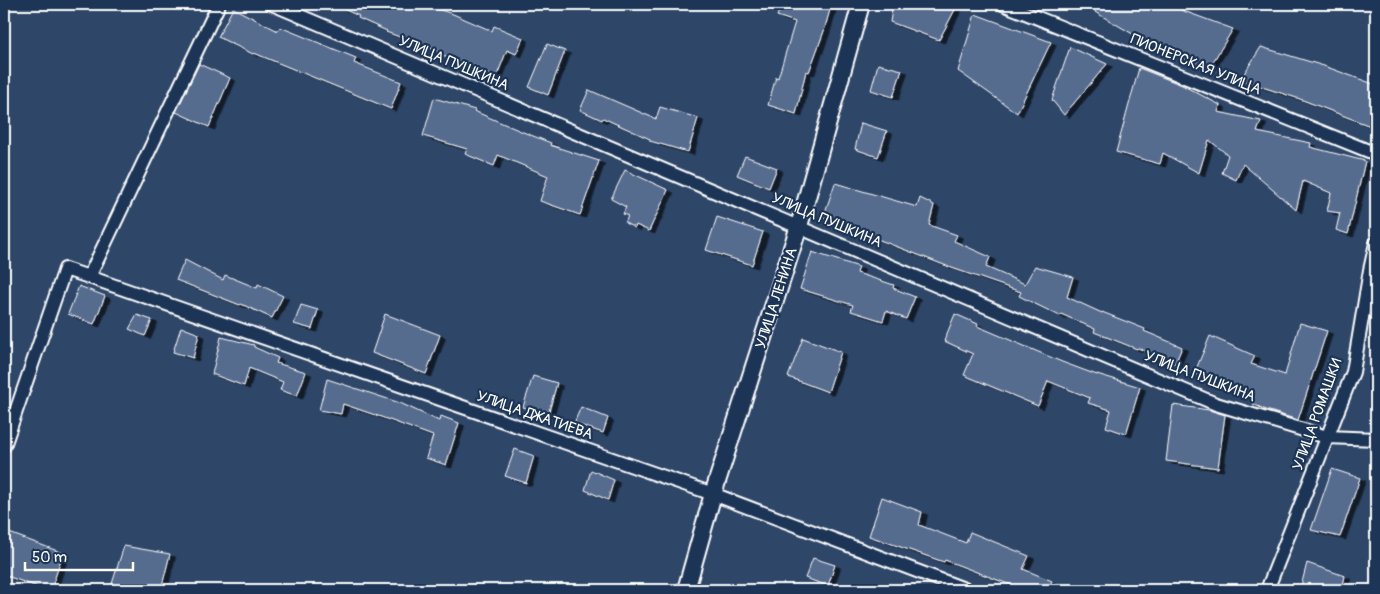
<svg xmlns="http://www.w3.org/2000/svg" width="1380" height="594" font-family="Pangolin,sans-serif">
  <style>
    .building { fill: #576c8f; stroke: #fff; filter: url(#shadow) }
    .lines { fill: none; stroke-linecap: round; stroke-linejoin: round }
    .minor-casing { stroke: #fff; stroke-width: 16 }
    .tertiary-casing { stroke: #fff; stroke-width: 20 }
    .minor { stroke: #1d3557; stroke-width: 12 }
    .tertiary { stroke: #1d3557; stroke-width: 16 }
    .labels { text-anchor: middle; stroke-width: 4.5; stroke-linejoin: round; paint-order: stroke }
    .street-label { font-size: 15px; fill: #fff; stroke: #1d3557 }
  </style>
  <defs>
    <filter id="shadow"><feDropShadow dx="5.5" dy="3" stdDeviation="0" flood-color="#0009"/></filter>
  </defs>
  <rect width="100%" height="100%" fill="#2e4668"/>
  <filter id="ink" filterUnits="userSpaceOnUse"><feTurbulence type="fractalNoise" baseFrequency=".02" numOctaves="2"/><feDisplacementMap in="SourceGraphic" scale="10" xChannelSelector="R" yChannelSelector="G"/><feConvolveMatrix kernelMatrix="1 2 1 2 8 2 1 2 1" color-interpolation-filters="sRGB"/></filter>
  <g filter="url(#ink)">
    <g class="building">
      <path d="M332 4H422L453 14 492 31 494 26 523 38 516 54 507 50 496 78 437 53 438 51 386 32 387 31 358 18 359 16Z"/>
      <path d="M782 4H823L831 6 824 31 809 72 806 71 796 114 768 105 776 77 778 78 795 22 777 16Z"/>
      <path d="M893 4H958L939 40 890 22Z"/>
      <path d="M1098 4H1183L1181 10 1233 29 1208 70 1174 53 1176 48 1143 40 1095 12Z"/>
      <path d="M233 8 278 31 280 27 356 58 354 63 401 82 391 109 254 53 253 54 218 37Z"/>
      <path d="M975 14 1051 42 1017 113 958 71Z"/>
      <path d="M547 44 565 51 548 95 529 87Z"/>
      <path d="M1070 47 1107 64 1064 115 1052 100Z"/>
      <path d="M1261 47 1324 66 1376 85V120L1373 127 1300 99 1240 80Z"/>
      <path d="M199 64 230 78 209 127 176 112Z"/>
      <path d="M878 64 902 70 893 97 871 90Z"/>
      <path d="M1139 68 1182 85 1220 105 1218 112 1261 121 1257 132 1311 143 1310 147 1365 161 1348 234 1336 230 1340 213 1327 211 1331 193 1303 181 1296 210 1243 164 1236 180 1222 173 1228 155 1209 140 1199 173 1163 153 1160 164 1116 152Z"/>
      <path d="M589 90 656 119 660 107 698 118 688 152 650 141V139L603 118 602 120 580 110Z"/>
      <path d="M434 98 475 110 474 111 523 132 551 143 550 145 599 161 580 215 540 201 548 176 498 155 494 166 465 154 467 149 423 136Z"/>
      <path d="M861 123 887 131 878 157 855 149Z"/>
      <path d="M745 156 777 168 769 188 737 175Z"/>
      <path d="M625 170 668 190 649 231 636 225 635 228 625 223 628 216 623 214 626 207 611 199Z"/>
      <path d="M835 183 917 207 920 198 934 205 929 225 957 235 954 241 990 257 986 267 1025 284 1035 266 1073 277 1067 297 1102 313V312L1145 329 1144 331 1182 347 1175 364 1138 348 1137 349 1094 332 1095 329 1061 314 1060 316 1019 296 1021 292 952 268 823 218Z"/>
      <path d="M717 217 763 232 752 265 706 250Z"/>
      <path d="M812 252 859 267 857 273 894 285 893 288 915 297 906 319 886 311 883 321 851 311 853 305 800 289Z"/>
      <path d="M185 260 223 280 225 275 257 288 258 284 283 296 272 318 241 304 240 305 176 280Z"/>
      <path d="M79 286 105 296 94 324 68 314Z"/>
      <path d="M301 305 318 310 312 329 294 324Z"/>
      <path d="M385 314 440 335 426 374 372 353Z"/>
      <path d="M955 314 978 324 977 326 1062 362 1097 375V374L1140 387 1126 434 1106 427 1111 410 1088 403 1090 398 1048 381 1038 406 964 375 973 354 944 341Z"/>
      <path d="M137 315 152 320 145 336 129 329Z"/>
      <path d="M1300 323 1327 331 1298 420 1266 410 1253 404 1254 396 1194 374 1210 336 1255 356 1251 364 1285 375Z"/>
      <path d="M181 327 199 334 193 358 173 352Z"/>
      <path d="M221 337 254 345V347L278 358 276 363 306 372 297 396 280 390 283 382 249 368 244 386 212 374Z"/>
      <path d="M803 338 841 352 828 392 788 377Z"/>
      <path d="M533 376 557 383 548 415 523 407Z"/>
      <path d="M327 379 400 403 439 421 441 416 459 423 446 465 426 458 433 436 384 418 343 404 341 414 319 410Z"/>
      <path d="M1173 405 1209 410 1225 415 1218 468 1166 461Z"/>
      <path d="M581 407 608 418 603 433 574 423Z"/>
      <path d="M515 449 534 456 526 483 505 476Z"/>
      <path d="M1332 469 1360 478 1340 537 1311 530Z"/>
      <path d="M591 470 614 480 608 500 585 490Z"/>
      <path d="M882 497 922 512 919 525 966 543 970 532 1029 556 1023 569 1052 581 1048 590H1024L945 560 944 562 869 536Z"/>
      <path d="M4 531 63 553 51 590H46L4 575Z"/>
      <path d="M124 546 170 554 161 590H110Z"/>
      <path d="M813 558 835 565 828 586 805 578Z"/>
      <path d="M1307 563 1345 576 1342 590H1300Z"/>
    </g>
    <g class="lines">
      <defs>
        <g id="minor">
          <path d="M272 4 1216 404 1327 437 1376 439"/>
          <path d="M1003 4 1376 154"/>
          <path d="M89 277 713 494 967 590"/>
          <path d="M4 446 65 269 89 277 219 4"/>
          <path d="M1267 590 1353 372 1370 270 1376 243"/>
        </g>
        <path id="tertiary" d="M686 590 713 494 799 226 861 4"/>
      </defs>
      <use href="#minor" class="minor-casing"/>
      <use href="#tertiary" class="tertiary-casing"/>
      <use href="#minor" class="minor"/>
      <use href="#tertiary" class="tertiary"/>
    </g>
  </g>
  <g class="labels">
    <g class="street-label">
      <text transform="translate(454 63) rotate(23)" y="5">УЛИЦА ПУШКИНА</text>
      <text transform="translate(1196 64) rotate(22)" y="5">ПИОНЕРСКАЯ УЛИЦА</text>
      <text transform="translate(827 220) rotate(23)" y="5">УЛИЦА ПУШКИНА</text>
      <text transform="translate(776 298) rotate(-72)" y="5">УЛИЦА ЛЕНИНА</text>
      <text transform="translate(1200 376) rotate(21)" y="5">УЛИЦА ПУШКИНА</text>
      <text transform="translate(1317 414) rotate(-70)" y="5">УЛИЦА РОМАШКИ</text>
      <text transform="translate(535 415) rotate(19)" y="5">УЛИЦА ДЖАТИЕВА</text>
    </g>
  </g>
  <rect width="1380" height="594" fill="none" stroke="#1d3557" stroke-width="20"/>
  <rect x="10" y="10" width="1360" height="574" fill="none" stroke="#fff" stroke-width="2" filter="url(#ink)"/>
  <path d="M25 562v8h108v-8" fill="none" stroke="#ffffff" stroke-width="2.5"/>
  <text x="32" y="562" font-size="15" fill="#ffffff" stroke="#1d3557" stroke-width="4" paint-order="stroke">50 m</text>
</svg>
